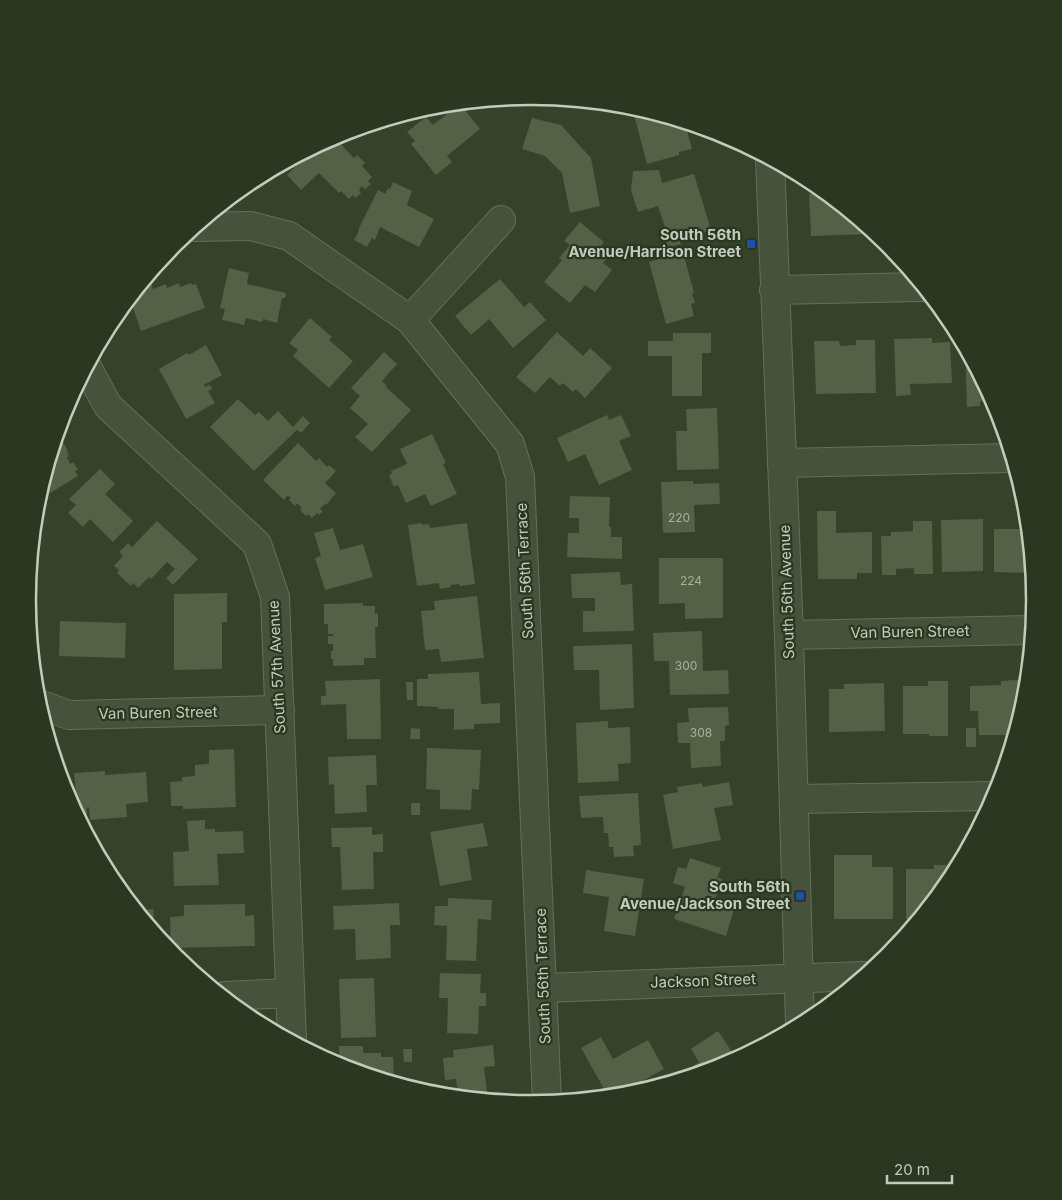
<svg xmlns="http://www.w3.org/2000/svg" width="1062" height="1200" font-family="Inter,sans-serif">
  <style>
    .building { fill: #546146 }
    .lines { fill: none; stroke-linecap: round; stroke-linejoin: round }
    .minor-casing { stroke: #656f5c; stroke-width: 30 }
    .minor { stroke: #47523d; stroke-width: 28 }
    .transit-dot { fill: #1a4fb4; stroke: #2c3722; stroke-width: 2 }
    .labels { text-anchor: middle; stroke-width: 4.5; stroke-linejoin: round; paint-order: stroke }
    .number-label { font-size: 12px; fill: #a7b19e }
    .poi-label { font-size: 15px; font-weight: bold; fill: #c3ccbb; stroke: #2c3722; text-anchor: end }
    .street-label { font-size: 15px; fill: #c3ccbb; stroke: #2c3722 }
    .rim { fill: none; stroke: #c3ccbb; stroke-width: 2.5 }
  </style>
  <rect width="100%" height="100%" fill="#364229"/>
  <g class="building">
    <path d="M460 104 480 129 447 156 452 162 436 175 411 144 415 141 407 132 426 117 433 125Z"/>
    <path d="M640 109 685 123 692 149 679 152V155L647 164 633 111Z"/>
    <path d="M532 118 561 125 591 158 600 206 570 213 562 173 545 156 522 149Z"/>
    <path d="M334 137 354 158 357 155 365 163 362 166 372 177 368 181 371 184 365 189 362 186 359 190 361 193 356 198 353 195 349 199 341 191 339 193 319 173 301 190 287 175 306 156 304 154 306 152Z"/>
    <path d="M659 170 662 183 694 174 711 230 680 239 681 244 668 248 662 228 665 227 658 206 638 212 631 190 633 171Z"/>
    <path d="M393 182 412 191 407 205 434 219 419 247 380 227 375 240 372 238 367 247 354 240 359 231 358 230 378 190 385 194 388 188 390 189Z"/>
    <path d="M815 185 870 230V234L811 236 809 194H816Z"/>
    <path d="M580 222 604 242 598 249 608 257 603 263 612 270 595 292 585 285 570 303 544 282 562 260 559 258 570 245 564 241Z"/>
    <path d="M683 252 694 293H692L695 303 691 304 694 316 666 324 649 262Z"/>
    <path d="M229 268 249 273 247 284 286 293 285 298H282L277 323 263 319 262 322 246 318 244 325 222 320 225 309 220 308Z"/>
    <path d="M149 276 153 289 166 284 167 288 179 283 180 287 191 283 192 285 196 284 205 308 141 331 130 299 134 298 133 295Z"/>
    <path d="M500 279 524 307 530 302 546 320 513 348 489 319 471 335 455 316Z"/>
    <path d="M310 318 332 337 329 340 353 361 329 388 293 356 298 350 289 343Z"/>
    <path d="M557 332 583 356 590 348 612 368 585 398 576 389 573 392 563 383 560 386 550 377 535 393 516 377Z"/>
    <path d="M673 333H711V353H702V396H672V356H648V341H673Z"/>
    <path d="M932 338V343L950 342 952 383 910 384 911 395 896 396 894 339Z"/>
    <path d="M856 340H875L876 393 816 394 814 341H839L840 346 856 345Z"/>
    <path d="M206 345 222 375 204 385 205 387 210 385 212 389 208 391 215 403 186 419 159 369 187 353 189 355Z"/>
    <path d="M965 349 991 397H987V401H980V406L967 407Z"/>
    <path d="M384 352 397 364 382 381 387 386 386 387 411 410 372 452 355 437 368 424 350 408 360 396 351 388Z"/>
    <path d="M238 399 255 415 259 412 268 421 278 411 293 427 303 416 310 423 301 433 297 430 254 471 210 427Z"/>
    <path d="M717 408 719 469 677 470 676 431H687L686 409Z"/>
    <path d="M607 415 609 420 621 415 631 436 619 441 632 470 599 485 585 454 568 462 557 438Z"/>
    <path d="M60 428 65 436 61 439 68 451 67 452 69 456 67 457 70 464 73 462 78 470 75 471 78 476 50 493 43 483Z"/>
    <path d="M432 434 446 463 443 464 457 494 431 506 425 494 406 503 398 485 394 487 389 475 392 474 391 471 407 464 400 449Z"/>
    <path d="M298 443 316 461 319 458 327 467 329 465 336 471 325 483 336 493 326 505 325 504 320 509 323 511 319 515 317 513 312 518 308 514 306 516 300 510 302 508 297 503 295 506 289 500 291 498 288 495 284 500 263 480Z"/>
    <path d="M100 469 115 484 105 494 133 521 113 542 90 519 83 527 68 513 76 505 69 499Z"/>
    <path d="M693 481V484L719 483 720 504 694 505 695 532 663 533 661 482Z"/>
    <path d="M570 496 610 497 609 527H611V537H622V559L567 557 568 533H579V518H569Z"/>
    <path d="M817 511H836V533L872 532V573H857V579H818Z"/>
    <path d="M983 519V571L942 572 941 520Z"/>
    <path d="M1023 520H1027L1032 573 994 572V529H1023Z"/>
    <path d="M157 521 198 559 173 585 166 578 175 569 167 562 151 579 149 577 138 588 133 583 131 586 117 573 119 570 114 566 123 556 119 552 128 543 132 547Z"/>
    <path d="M913 521H932L933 574H914V568L896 569V575H882L881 536H891V532L913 531Z"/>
    <path d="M422 523V525L429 524 430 528 467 523 475 584 460 586 459 584 450 585 451 587 440 589 439 583 417 586 408 525Z"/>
    <path d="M333 528 340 550 363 544 373 577 325 590 315 558 321 556 314 533Z"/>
    <path d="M659 558H723V618L685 619V603L659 604Z"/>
    <path d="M620 572 621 585 632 584 634 631 583 632V611H595V598H572L571 574Z"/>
    <path d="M29 588H31L33 620 30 621 28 600Z"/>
    <path d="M227 593V622H222V669L174 670V594Z"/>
    <path d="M477 596 484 658 441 662 439 649 425 650 421 611 435 610 434 601Z"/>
    <path d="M363 603V606H375V614L378 613V627H375L376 658H364V665L333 666V659H331V651H333V644H328V636H333V634H328V624H324V604Z"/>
    <path d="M60 621 126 623 125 658 59 656Z"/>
    <path d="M702 631 703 671 728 670 729 694 670 695 669 661H654L653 633Z"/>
    <path d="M632 644 634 708 600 710 599 670H574L573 646Z"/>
    <path d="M479 672 481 704 500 703V723L474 724V729L454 730V709H438V707L417 706V679H428V674Z"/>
    <path d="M380 679 381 739H347L346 704 321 705V696H326L325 681Z"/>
    <path d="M1020 680V713L1014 735H979L978 711H970V686L1001 685V681Z"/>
    <path d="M928 681H948V736H929V734H903V686H928Z"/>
    <path d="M406 682H413V700H407Z"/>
    <path d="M884 683 885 731 829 732V689H844V684Z"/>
    <path d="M728 707 729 725 725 726V741H720L721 766 691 768 690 743H678L677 723 689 722 688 708Z"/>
    <path d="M608 721V728L630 727 631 763 618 764 619 781 578 783 576 723Z"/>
    <path d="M411 728 420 729V739H410Z"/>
    <rect x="966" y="728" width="10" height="19"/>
    <path d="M427 748 481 750 479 790 472 789 471 810 440 809V790L426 789Z"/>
    <path d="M234 749 236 807 183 809V806H171L170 782 182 781V777L195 776V765L209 764V750Z"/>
    <path d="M376 755 377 785H366L367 812 335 814 334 784 329 785 328 757Z"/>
    <path d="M105 771V775L146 772 148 802 126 804 127 817 90 820 89 807 87 808V814L78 815 74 773Z"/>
    <path d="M729 782 733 805 714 808 721 840 673 849 663 795 678 792 677 787 702 783 703 787Z"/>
    <path d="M638 793 641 845 633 846 634 856 614 857 613 847H609L608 833H604L603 817 581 818 579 796Z"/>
    <rect x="411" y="803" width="9" height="12"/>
    <path d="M205 820V829H215V832L243 831 244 853 217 854 219 885 174 886 173 852 189 851 187 821Z"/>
    <path d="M483 823 488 846 467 849 472 880 440 886 430 832Z"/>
    <path d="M372 827V835L383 834V852H373L374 889 342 890 340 847H332L331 828Z"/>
    <path d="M834 855H872V867H893V919H834Z"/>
    <path d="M690 858 721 868 717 878 722 879 714 903 734 909 726 936 674 919 685 887 673 883 678 867 686 869Z"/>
    <path d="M934 865H956V867L949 880 918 919H906V869H934Z"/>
    <path d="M586 870 644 879 635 936 604 931 609 897 583 893Z"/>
    <path d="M448 898 492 900 491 920 478 919 476 961 446 960 447 926 434 925 435 906H448Z"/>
    <path d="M399 903 400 925H390L391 958 356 960 355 929 334 930 333 906Z"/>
    <path d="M245 904V916L254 915 255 946 171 948 170 917 184 916V905Z"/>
    <path d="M153 909 155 931 138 911Z"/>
    <path d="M440 973 481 974 480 993H486V1006H479L478 1034 447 1033 448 998H439Z"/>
    <path d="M374 978 376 1037 341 1038 339 979Z"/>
    <path d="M718 1031 736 1058 723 1065 676 1080 675 1078 699 1062 691 1049Z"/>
    <path d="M601 1037 613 1059 648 1040 664 1069 617 1095 608 1096 581 1048Z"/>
    <path d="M493 1045 495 1066 484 1067 488 1099 458 1096 456 1079 445 1080 443 1058 454 1057 453 1050Z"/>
    <path d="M339 1046H363V1053H381V1057H393L394 1082 340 1066Z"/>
    <path d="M403 1049H412V1062H404Z"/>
  </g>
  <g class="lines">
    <defs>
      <g id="minor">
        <path d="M770 159 789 635 800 1024"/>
        <path d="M195 227 251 226 289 236 410 320 510 444 520 477 547 1102"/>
        <path d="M774 290 922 287"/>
        <path d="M410 320 501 220"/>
        <path d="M87 367 108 406 257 544 275 597 292 1040"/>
        <path d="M782 463 1011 458"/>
        <path d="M789 635 1032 630"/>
        <path d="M39 704 69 715 280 710"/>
        <path d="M794 799 995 796"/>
        <path d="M544 988 863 976"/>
        <path d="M224 996 290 993"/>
      </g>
    </defs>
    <use href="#minor" class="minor-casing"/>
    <use href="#minor" class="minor"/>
  </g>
  <g class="transit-dot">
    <rect x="746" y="239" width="10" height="10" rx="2.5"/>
    <rect x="795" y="891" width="10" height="10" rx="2.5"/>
  </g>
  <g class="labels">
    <g class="number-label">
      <text x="679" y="522">220</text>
      <text x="691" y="585">224</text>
      <text x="686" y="670">300</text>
      <text x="701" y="737">308</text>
    </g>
    <g class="poi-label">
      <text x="741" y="240">South 56th<tspan x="741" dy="17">Avenue/Harrison Street</tspan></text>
      <text x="790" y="892">South 56th<tspan x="790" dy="17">Avenue/Jackson Street</tspan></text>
    </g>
    <g class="street-label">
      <text transform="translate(525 571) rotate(-93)" y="5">South 56th Terrace</text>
      <text transform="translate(787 592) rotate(-92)" y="5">South 56th Avenue</text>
      <text transform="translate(910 632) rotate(-1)" y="5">Van Buren Street</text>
      <text transform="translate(277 667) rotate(-93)" y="5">South 57th Avenue</text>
      <text transform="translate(158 713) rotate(-1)" y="5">Van Buren Street</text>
      <text transform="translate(543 976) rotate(-92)" y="5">South 56th Terrace</text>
      <text transform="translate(703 981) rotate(-2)" y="5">Jackson Street</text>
    </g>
  </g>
  <path d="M0 0H1062V1200H0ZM36 600a495 495 0 1 1 990 0a495 495 0 1 1-990 0Z" fill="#2c3722" fill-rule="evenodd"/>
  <path class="rim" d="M36 600a495 495 0 1 1 990 0a495 495 0 1 1-990 0Z"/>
  <path d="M887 1175v8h65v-8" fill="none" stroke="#c3ccbb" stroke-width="2.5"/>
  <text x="894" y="1175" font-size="15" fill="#c3ccbb" stroke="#2c3722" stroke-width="4" paint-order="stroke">20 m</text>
</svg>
